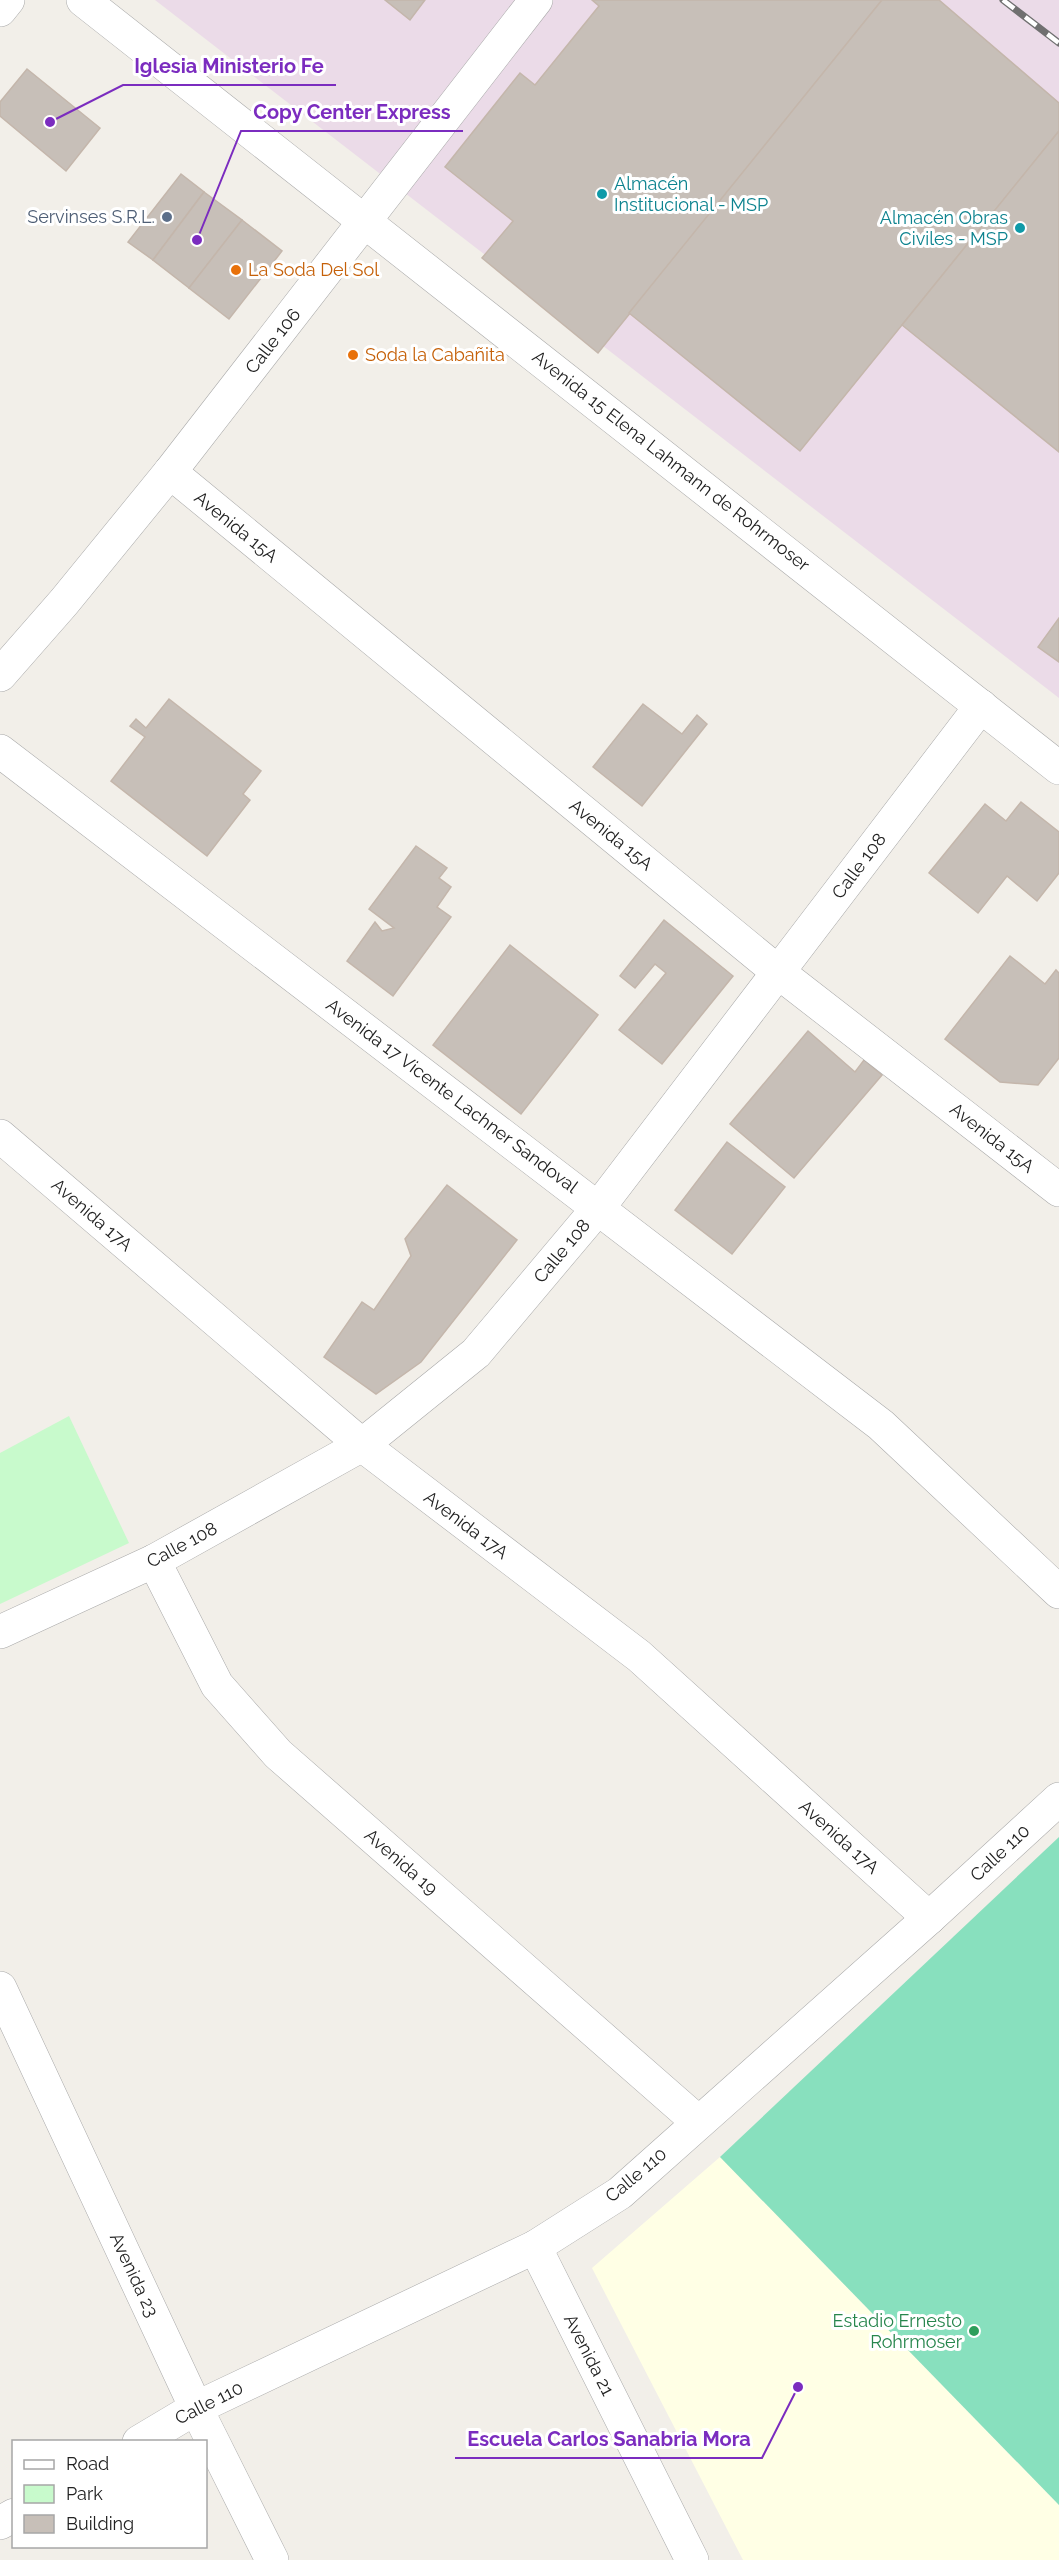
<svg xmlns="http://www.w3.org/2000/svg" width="1059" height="2560" font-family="Raleway,sans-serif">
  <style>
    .industrial { fill: #ebdbe8 }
    .education { fill: #ffffe5 }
    .park { fill: #c8facc }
    .pitch { fill: #88e0be }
    .building { fill: #c7bfb8; stroke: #c4b6ab; stroke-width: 1.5 }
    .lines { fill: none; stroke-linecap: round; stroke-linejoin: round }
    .minor-casing { stroke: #a9a9a9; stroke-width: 34 }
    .minor { stroke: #fff; stroke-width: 33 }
    .rail-casing { stroke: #707070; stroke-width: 7 }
    .rail { stroke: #fff; stroke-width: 4.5; stroke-dasharray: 14; stroke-linecap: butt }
    .culture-dot { fill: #0f9aa8; stroke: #fff; stroke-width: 2 }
    .service-dot { fill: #5c6f8a; stroke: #fff; stroke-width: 2 }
    .food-dot { fill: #e8710a; stroke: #fff; stroke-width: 2 }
    .leisure-dot { fill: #2e9e5b; stroke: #fff; stroke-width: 2 }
    .labels { text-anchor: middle; stroke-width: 6; stroke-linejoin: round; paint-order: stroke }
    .culture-label { font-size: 18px; fill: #0d838f; stroke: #fff; text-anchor: start }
    .service-label { font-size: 18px; fill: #4e5e75; stroke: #fff; text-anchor: end }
    .food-label { font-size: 18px; fill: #c56008; stroke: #fff; text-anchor: start }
    .street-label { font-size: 18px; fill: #222; stroke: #fff }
    .leisure-label { font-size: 18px; fill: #27864d; stroke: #fff; text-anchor: end }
    .leader { fill: none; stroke: #7b2cbf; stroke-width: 2 }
    .callout-dot { fill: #7b2cbf; stroke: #fff; stroke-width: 2 }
    .callout-label { font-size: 20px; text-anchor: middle; font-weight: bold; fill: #7b2cbf; stroke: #fff; stroke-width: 6; stroke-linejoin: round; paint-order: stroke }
  </style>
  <rect width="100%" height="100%" fill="#f2efe9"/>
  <path class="industrial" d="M155 0H1059V698Z"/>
  <path class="education" d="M720 2157 1059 2505V2560H743L592 2268Z"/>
  <path class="park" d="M69 1416 129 1543 0 1604V1453Z"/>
  <path class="pitch" d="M1059 1837V2505L720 2157Z"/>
  <g class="building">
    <path d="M385 0H425L410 20Z"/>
    <path d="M592 0H882L598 353 482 258 513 221 445 167 520 73 535 85 599 6Z"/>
    <path d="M882 0H939L1059 103V131L800 451 629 313Z"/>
    <path d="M27 69 100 128 66 171 0 116V102Z"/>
    <path d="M1059 131V452L902 325Z"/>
    <path d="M181 174 204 192 153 260 128 242Z"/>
    <path d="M204 192 242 220 189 288 153 260Z"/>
    <path d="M242 220 282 251 229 319 189 288Z"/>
    <path d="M1059 618V662L1038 647Z"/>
    <path d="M169 699 261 771 243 794 250 800 207 856 111 781 145 737 130 726 136 719 146 728Z"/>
    <path d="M643 704 682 734 697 715 707 724 642 806 593 767Z"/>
    <path d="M1021 802 1059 832V873L1037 901 1007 876 978 913 929 873 985 804 1006 821Z"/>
    <path d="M416 846 447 868 439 878 451 887 437 907 451 917 393 996 347 961 375 922 382 931 394 928 369 909Z"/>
    <path d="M664 920 733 976 662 1064 619 1030 666 973 655 964 635 988 620 976Z"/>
    <path d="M510 945 598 1015 521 1114 433 1045Z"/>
    <path d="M1010 956 1045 984 1056 970 1059 973V1058L1038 1085 1000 1082 945 1039Z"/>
    <path d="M808 1031 855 1072 864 1060 882 1075 794 1178 730 1124Z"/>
    <path d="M727 1142 785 1187 732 1254 675 1210Z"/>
    <path d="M447 1185 517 1240 421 1362 376 1394 324 1357 362 1302 374 1310 411 1256 405 1239Z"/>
  </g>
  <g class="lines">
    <defs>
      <g id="minor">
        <path d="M83 0 1059 768"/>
        <path d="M0 10 8 0"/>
        <path d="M170 472 778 972 1059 1190"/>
        <path d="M0 675 64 602 170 472 536 0"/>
        <path d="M0 751 881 1425 1059 1592"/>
        <path d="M0 1136 362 1445 639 1656 929 1918"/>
        <path d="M154 1561 217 1685 278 1754 698 2122"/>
        <path d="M0 1632 154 1561 362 1445 476 1353 599 1207 981 706"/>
        <path d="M0 1988 196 2408 272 2560"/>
        <path d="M535 2247 692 2560"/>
        <path d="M139 2442 196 2408 535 2247 620 2193 929 1918 1059 1799"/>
        <path d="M0 2523 14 2515"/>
      </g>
    </defs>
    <use href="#minor" class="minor-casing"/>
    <use href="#minor" class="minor"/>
    <defs>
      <path id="rail" d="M1003 0 1059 43"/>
    </defs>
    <use href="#rail" class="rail-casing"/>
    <use href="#rail" class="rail"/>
  </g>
  <g class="culture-dot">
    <circle cx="602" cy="194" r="6"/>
    <circle cx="1020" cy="228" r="6"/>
  </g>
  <circle class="service-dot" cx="167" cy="217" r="6"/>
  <g class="food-dot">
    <circle cx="236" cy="270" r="6"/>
    <circle cx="353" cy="355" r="6"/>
  </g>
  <circle class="leisure-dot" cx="974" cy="2331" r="6"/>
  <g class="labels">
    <g class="culture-label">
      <text x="614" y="190">Almacén<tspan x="614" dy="21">Institucional - MSP</tspan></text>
      <text x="1008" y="224" text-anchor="end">Almacén Obras<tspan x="1008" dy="21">Civiles - MSP</tspan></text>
    </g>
    <g class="service-label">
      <text x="155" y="223">Servinses S.R.L.</text>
    </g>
    <g class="food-label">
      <text x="248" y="276">La Soda Del Sol</text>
      <text x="365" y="361">Soda la Cabañita</text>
    </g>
    <g class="street-label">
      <text transform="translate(273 341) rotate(-52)" y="6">Calle 106</text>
      <text transform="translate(671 461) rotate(38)" y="6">Avenida 15 Elena Lahmann de Rohrmoser</text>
      <text transform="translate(236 527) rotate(39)" y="6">Avenida 15A</text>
      <text transform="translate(611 835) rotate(39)" y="6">Avenida 15A</text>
      <text transform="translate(859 866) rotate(-53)" y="6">Calle 108</text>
      <text transform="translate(452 1096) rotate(37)" y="6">Avenida 17 Vicente Lachner Sandoval</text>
      <text transform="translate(992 1138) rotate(38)" y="6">Avenida 15A</text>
      <text transform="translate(92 1215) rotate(41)" y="6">Avenida 17A</text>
      <text transform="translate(562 1251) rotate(-50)" y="6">Calle 108</text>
      <text transform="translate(466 1525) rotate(37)" y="6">Avenida 17A</text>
      <text transform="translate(182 1545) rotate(-28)" y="6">Calle 108</text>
      <text transform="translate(839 1837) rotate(42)" y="6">Avenida 17A</text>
      <text transform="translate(1000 1853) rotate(-43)" y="6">Calle 110</text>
      <text transform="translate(401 1862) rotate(41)" y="6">Avenida 19</text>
      <text transform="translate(636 2175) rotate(-40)" y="6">Calle 110</text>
      <text transform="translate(134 2275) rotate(65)" y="6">Avenida 23</text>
      <text transform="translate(589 2355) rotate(63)" y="6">Avenida 21</text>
      <text transform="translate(209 2403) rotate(-27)" y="6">Calle 110</text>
    </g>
    <g class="leisure-label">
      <text x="962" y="2327">Estadio Ernesto<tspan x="962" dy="21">Rohrmoser</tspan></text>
    </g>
  </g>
  <path class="leader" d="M50 122L123 85H336M197 240L241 131H463M798 2387L762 2458H455"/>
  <g class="callout-dot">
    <circle cx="50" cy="122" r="6"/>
    <circle cx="197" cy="240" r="6"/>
    <circle cx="798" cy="2387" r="6"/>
  </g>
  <g class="callout-label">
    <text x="229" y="73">Iglesia Ministerio Fe</text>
    <text x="352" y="119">Copy Center Express</text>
    <text x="609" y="2446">Escuela Carlos Sanabria Mora</text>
  </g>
  <rect x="12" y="2440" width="195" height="108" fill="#ffffff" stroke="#a7a7a7" stroke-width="1.5"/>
  <rect x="24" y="2460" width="30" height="9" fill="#ffffff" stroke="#a7a7a7" stroke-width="1.5"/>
  <text x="66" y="2470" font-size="18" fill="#222222">Road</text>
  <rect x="24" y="2485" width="30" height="18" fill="#c8facc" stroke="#a7a7a7" stroke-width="1.5"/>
  <text x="66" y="2500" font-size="18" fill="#222222">Park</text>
  <rect x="24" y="2515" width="30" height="18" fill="#c7bfb8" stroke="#a7a7a7" stroke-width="1.5"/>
  <text x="66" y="2530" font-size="18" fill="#222222">Building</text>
</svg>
